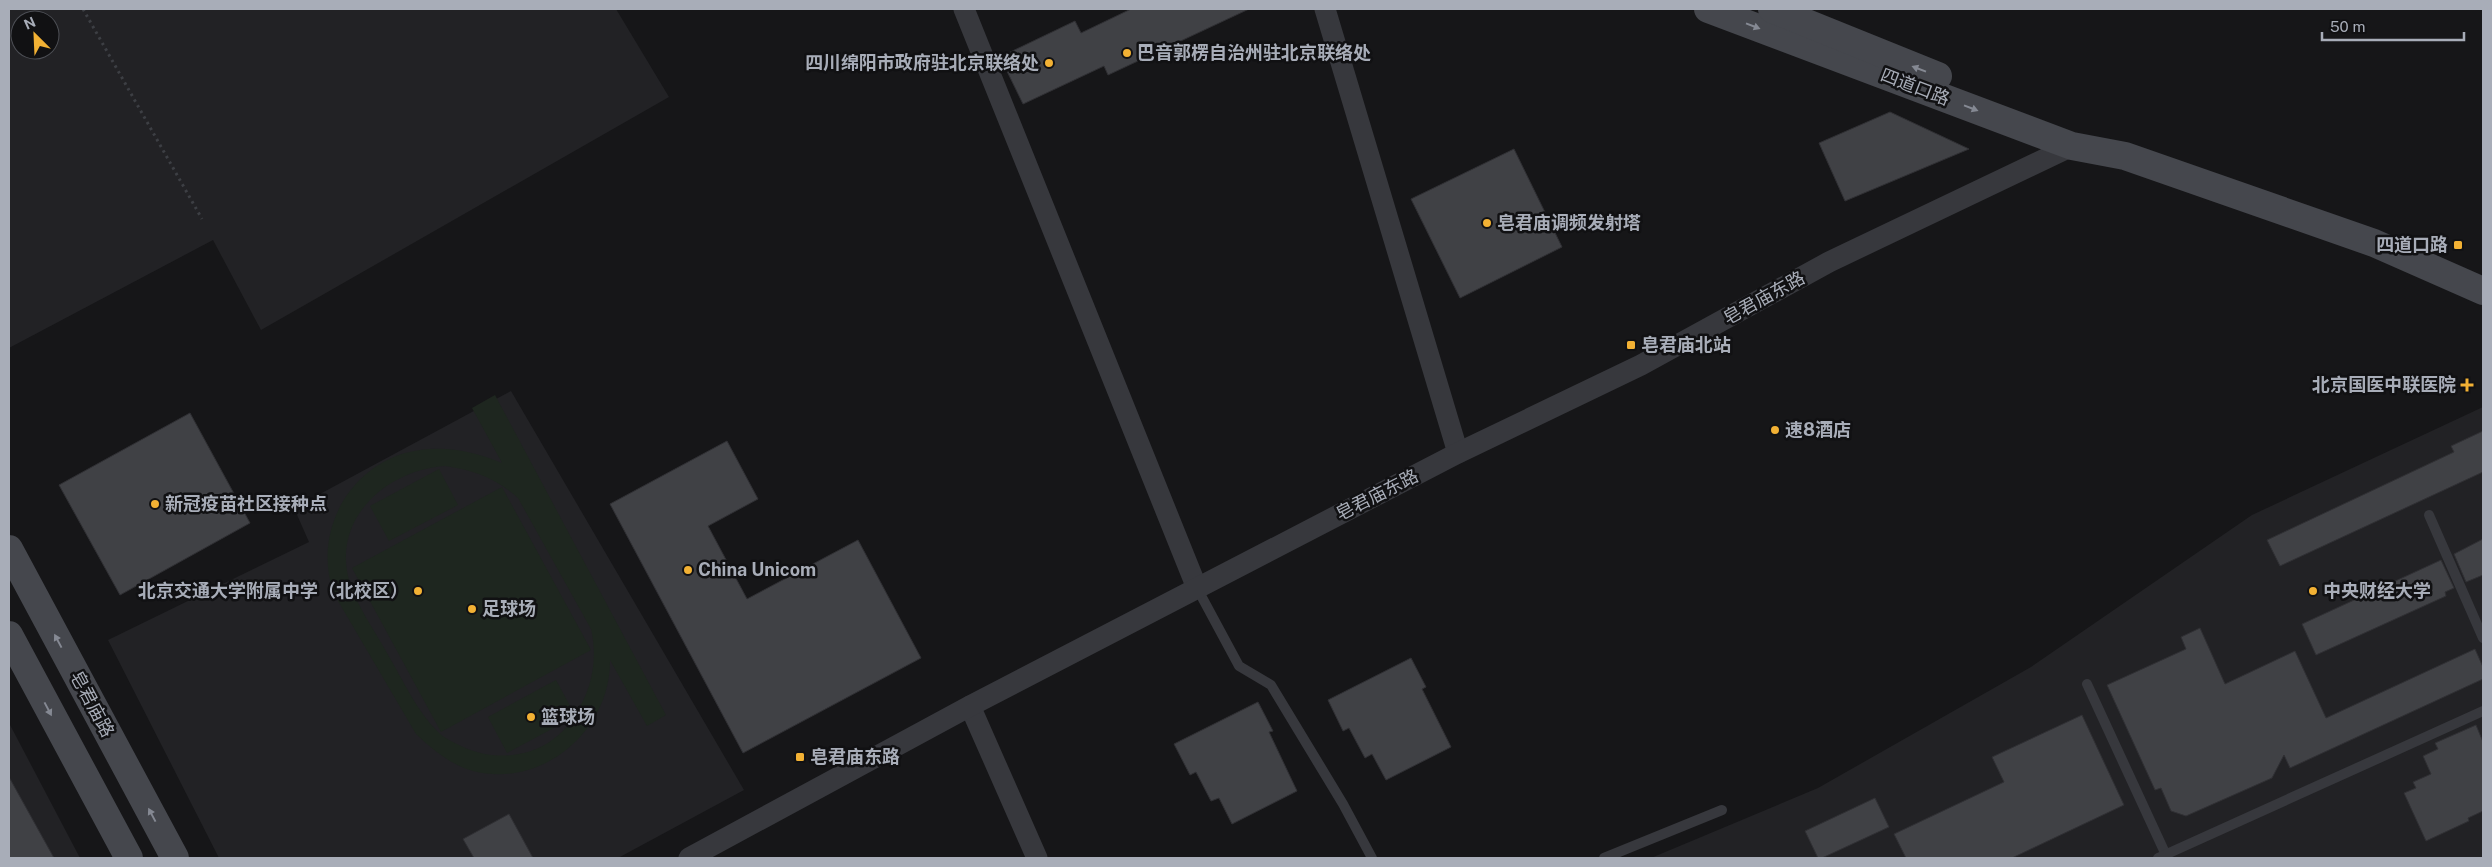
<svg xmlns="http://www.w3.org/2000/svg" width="2492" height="867" font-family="'Public Sans','Noto Sans SC',sans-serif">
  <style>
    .built { fill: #222225; fill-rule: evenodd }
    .green { fill: #1e261f; fill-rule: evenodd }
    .building { fill: #404145; stroke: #303034 }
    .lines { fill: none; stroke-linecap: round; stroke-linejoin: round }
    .path { stroke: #3d3f44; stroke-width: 3; stroke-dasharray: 2.5 4; stroke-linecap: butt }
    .lane { stroke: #37383d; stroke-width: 10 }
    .street { stroke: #37383d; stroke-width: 21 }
    .secondary { stroke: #45474d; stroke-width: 28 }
    .oneway { fill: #858993 }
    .poi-dot { fill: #f2b134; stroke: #111113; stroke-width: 2 }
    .labels { text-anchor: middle; stroke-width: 5; stroke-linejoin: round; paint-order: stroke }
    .poi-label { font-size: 18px; font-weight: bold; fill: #a8adb8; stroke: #111113; text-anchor: start }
    .street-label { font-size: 18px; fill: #a8adb8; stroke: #111113 }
  </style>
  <rect width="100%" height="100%" fill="#161618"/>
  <g class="built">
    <path d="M9 9H616L669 97 261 330 213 240 9 348ZM20 20H50V50H20Z"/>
    <path d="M511 391 744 790 618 858H219L108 640 309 542 294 508Z"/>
    <path d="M2483 407V858H1651L1818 788 2031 667 2252 515Z"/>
    <path d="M9 723 80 858H9Z"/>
  </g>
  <g class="green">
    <path d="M495 395 666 715 647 726 610 660C611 729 544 789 473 771 451 765 432 749 416 734L334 594C313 536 345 471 405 453 438 444 472 450 502 463L472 408ZM445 466C473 470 496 478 518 498L591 629C598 659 592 690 575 715L556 680 488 717 507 753 574 717C549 756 500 765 461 746 453 742 444 738 438 732 416 710 403 680 387 653 375 631 358 608 350 583 330 520 386 470 445 466Z"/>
    <path d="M439 469 458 505 389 541 370 506Z"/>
    <path d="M502 487 591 650 441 732 352 568Z"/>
  </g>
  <g class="building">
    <path d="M1131 9H1249L1108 75 1104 66 1023 104 1000 57 1075 21 1081 33Z"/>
    <path d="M1890 112 1969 149 1845 201 1819 143Z"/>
    <path d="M1514 149 1562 247 1460 298 1411 199Z"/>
    <path d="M190 413 250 523 120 595 59 485Z"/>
    <path d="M2483 431V472L2280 566 2267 540 2454 452 2451 446Z"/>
    <path d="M727 441 758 499 708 526 747 599 858 540 921 658 743 753 610 504Z"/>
    <path d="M2483 539V575L2466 582 2454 554Z"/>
    <path d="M2441 560 2454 588 2445 592 2446 596 2316 655 2302 624Z"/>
    <path d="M2200 628 2225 684 2295 651 2326 718 2475 649 2483 667V679L2290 768 2284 755 2272 778 2186 816 2171 811 2161 788 2155 790 2107 685 2186 649 2181 637Z"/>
    <path d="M1411 658 1426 687 1422 689 1451 747 1386 780 1372 754 1365 758 1349 728 1343 731 1328 700Z"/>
    <path d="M1258 702 1273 731 1269 732 1297 791 1232 824 1219 798 1211 801 1196 772 1190 775 1174 744Z"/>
    <path d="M2082 715 2124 805 2012 858H1906L1894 834 2004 782 1992 757Z"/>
    <path d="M2476 725 2483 742V811L2468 818 2469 821 2426 841 2404 793 2416 788 2413 782 2431 774 2423 756 2438 749 2435 743Z"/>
    <path d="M9 777 54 858H9Z"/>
    <path d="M1875 798 1889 827 1822 858H1818L1805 831Z"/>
    <path d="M509 814 533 858H474L463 839Z"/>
  </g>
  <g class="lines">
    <path class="path" d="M83 9 202 219"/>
    <g class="lane">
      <path d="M2429 515 2483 638"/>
      <path d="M1197 588 1239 666 1271 685 1343 804 1372 858"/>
      <path d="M2087 684 2166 855"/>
      <path d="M1604 858 1722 810"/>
      <path d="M2158 858 2483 711"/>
    </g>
    <g class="street">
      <path d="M964 9 1197 588"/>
      <path d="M1325 9 1458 453"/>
      <path d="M970 706 1037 858"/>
      <path d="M689 858 970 706 1458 453 1641 365 1829 262 2072 146"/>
    </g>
    <g class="secondary">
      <path d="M1708 9 2072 146 2125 156 2374 243 2483 291"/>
      <path d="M1772 9 1938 76"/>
      <path d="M9 549 175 858"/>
      <path d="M9 635 129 858"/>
    </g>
  </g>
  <defs><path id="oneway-solid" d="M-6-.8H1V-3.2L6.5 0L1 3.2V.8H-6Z" transform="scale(1.25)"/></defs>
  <g class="oneway">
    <use href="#oneway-solid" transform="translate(1753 26) rotate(21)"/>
    <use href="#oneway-solid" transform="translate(1919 69) rotate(-159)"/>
    <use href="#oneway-solid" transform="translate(1971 108) rotate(21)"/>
    <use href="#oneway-solid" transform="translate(58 641) rotate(-118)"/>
    <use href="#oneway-solid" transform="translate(48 709) rotate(62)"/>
    <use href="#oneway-solid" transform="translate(152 815) rotate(-118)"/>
  </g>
  <g class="poi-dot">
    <circle cx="1127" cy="53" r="5"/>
    <circle cx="1049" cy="63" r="5"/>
    <circle cx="1487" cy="223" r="5"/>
    <rect x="2453" y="240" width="10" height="10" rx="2.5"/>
    <rect x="1626" y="340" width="10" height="10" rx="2.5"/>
    <path d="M2464.5 377.5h5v5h5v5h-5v5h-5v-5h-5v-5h5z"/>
    <circle cx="1775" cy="430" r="5"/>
    <circle cx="155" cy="504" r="5"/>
    <circle cx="688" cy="570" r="5"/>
    <circle cx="418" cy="591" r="5"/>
    <circle cx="2313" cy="591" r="5"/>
    <circle cx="472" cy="609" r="5"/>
    <circle cx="531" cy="717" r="5"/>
    <rect x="795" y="752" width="10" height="10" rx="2.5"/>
  </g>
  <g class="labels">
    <g class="poi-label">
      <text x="1137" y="59">巴音郭楞自治州驻北京联络处</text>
      <text x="1039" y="69" text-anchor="end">四川绵阳市政府驻北京联络处</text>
      <text x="1497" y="229">皂君庙调频发射塔</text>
      <text x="2448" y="251" text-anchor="end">四道口路</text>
      <text x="1641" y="351">皂君庙北站</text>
      <text x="2456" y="391" text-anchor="end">北京国医中联医院</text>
      <text x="1785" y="436">速8酒店</text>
      <text x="165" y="510">新冠疫苗社区接种点</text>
      <text x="698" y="576">China Unicom</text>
      <text x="408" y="597" text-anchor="end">北京交通大学附属中学（北校区）</text>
      <text x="2323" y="597">中央财经大学</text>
      <text x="482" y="615">足球场</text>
      <text x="541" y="723">篮球场</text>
      <text x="810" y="763">皂君庙东路</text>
    </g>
    <g class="street-label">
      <text transform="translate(1915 87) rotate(21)" y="6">四道口路</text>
      <text transform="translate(1764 298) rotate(-29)" y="6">皂君庙东路</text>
      <text transform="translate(1377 495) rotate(-27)" y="6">皂君庙东路</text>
      <text transform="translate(92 704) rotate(62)" y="6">皂君庙路</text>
    </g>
  </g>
  <rect width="2492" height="867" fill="none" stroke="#a8adb8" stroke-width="20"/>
  <g transform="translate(35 35) rotate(336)"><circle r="24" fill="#111113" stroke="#4d4f55"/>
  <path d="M0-4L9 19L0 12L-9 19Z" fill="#f2b134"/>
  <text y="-8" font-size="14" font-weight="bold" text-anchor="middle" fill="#a8adb8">N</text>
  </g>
  <path d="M2322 32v8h142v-8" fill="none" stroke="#a8adb8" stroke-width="2.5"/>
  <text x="2330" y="32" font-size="15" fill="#a8adb8" stroke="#111113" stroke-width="4" paint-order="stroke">50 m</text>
</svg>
